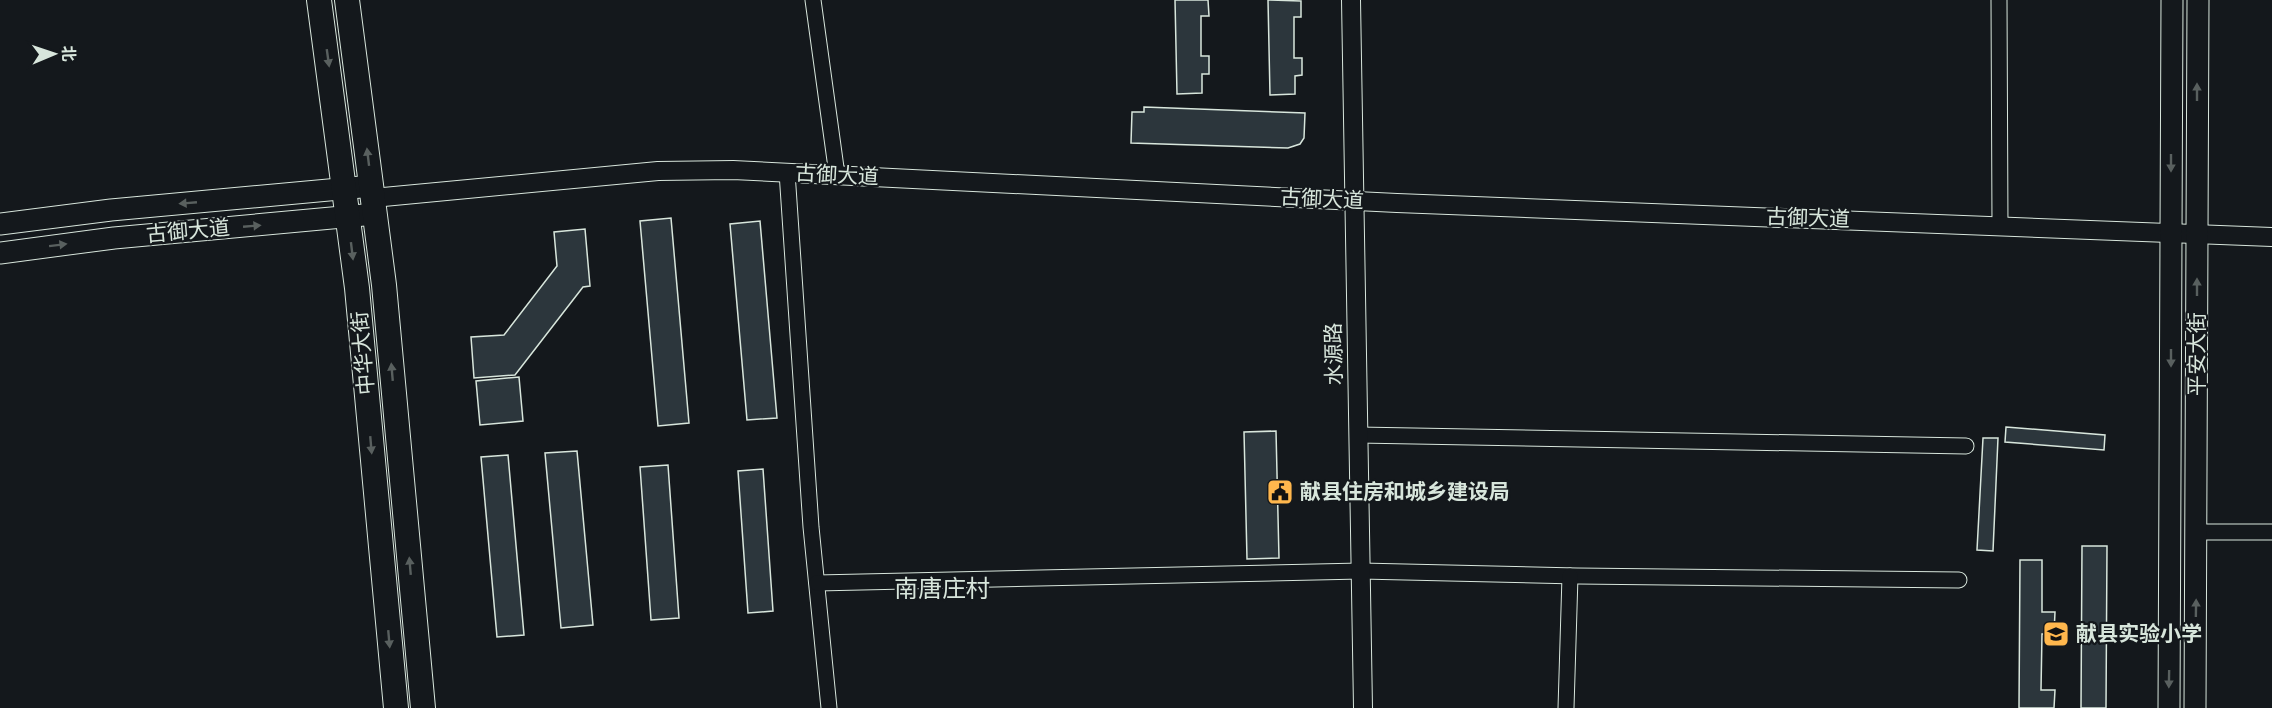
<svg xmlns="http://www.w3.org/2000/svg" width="2272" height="708" font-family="'Nunito Sans','Noto Sans SC',sans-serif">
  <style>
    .building { fill: #2c363c; stroke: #d8e6dc; stroke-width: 1.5 }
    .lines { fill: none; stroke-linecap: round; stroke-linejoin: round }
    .minor-casing { stroke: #d8e6dc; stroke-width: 17 }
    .tertiary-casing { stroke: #d8e6dc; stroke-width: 20 }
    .secondary-casing { stroke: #d8e6dc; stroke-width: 23 }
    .primary-casing { stroke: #d8e6dc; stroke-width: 26 }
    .minor { stroke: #14181c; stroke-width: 15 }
    .tertiary { stroke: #14181c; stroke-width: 18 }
    .secondary { stroke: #14181c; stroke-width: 21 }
    .primary { stroke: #14181c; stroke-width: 24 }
    .oneway { fill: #59605f }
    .labels { text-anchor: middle; stroke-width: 4.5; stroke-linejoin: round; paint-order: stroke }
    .street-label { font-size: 21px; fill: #d8e6dc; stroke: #14181c }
    .poi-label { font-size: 21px; font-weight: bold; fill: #d8e6dc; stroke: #14181c; text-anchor: start }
    .quarter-label { font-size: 24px; fill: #d8e6dc; stroke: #14181c }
  </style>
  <rect width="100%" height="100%" fill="#14181c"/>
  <g class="building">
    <path d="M1175 0H1208L1209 16H1201V56H1209V74H1202V93L1177 94Z"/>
    <path d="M1268 0 1301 1V17H1294V58H1302V75L1295 76V94L1270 95Z"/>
    <path d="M1144 107 1305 113 1304 138 1300 144 1288 148 1131 143 1132 112H1144Z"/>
    <path d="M671 218 689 423 658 426 640 221Z"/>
    <path d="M760 221 777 418 747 420 730 224Z"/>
    <path d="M585 229 590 286 583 287 515 375 474 378 471 337 504 335 557 266 554 232Z"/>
    <path d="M519 377 523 421 480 425 476 381Z"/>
    <path d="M2006 427 2105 435 2104 450 2005 442Z"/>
    <path d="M1276 431 1279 558 1247 559 1244 432Z"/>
    <path d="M1983 438H1998L1993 551 1977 550Z"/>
    <path d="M577 451 593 625 561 628 545 453Z"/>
    <path d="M508 455 524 635 497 637 481 457Z"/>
    <path d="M668 465 679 618 651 620 640 467Z"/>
    <path d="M763 469 773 611 748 613 738 471Z"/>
    <path d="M2082 546H2107L2106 708H2081Z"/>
    <path d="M2020 560H2042V612H2055L2054 634H2042L2041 690H2055L2054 708H2019Z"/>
  </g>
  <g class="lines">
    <defs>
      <g id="minor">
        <path d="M813 0 837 175"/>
        <path d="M1999 0 2000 226"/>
        <path d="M787 172 811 527 829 708"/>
        <path d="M1358 435 1966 446"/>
        <path d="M2196 532H2272"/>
        <path d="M817 583 1361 571 1577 576 1959 580"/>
        <path d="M1566 708 1570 576"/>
      </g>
      <g id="tertiary">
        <path d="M1351 0 1363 708"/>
        <path d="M373 198 658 171 733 170 1397 203 2272 237"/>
      </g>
      <g id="secondary">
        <path d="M0 224 111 210 372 186"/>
        <path d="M0 253 114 238 375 214"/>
        <path d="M2169 708 2172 0"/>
        <path d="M2195 708 2198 0"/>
      </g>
      <g id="primary">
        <path d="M319 0 357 288 396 708"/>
        <path d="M347 0 384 285 423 708"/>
      </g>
    </defs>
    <use href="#minor" class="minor-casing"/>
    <use href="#tertiary" class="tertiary-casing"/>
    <use href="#secondary" class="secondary-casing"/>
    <use href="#primary" class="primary-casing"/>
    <use href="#minor" class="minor"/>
    <use href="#tertiary" class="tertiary"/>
    <use href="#secondary" class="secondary"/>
    <use href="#primary" class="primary"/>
  </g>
  <defs><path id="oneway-solid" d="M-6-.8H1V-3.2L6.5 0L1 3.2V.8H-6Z" transform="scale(1.5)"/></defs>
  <g class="oneway">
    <use href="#oneway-solid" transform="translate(328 58) rotate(82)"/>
    <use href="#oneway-solid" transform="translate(2197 92) rotate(-90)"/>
    <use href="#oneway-solid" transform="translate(368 157) rotate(-97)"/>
    <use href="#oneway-solid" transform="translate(2171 163) rotate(90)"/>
    <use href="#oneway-solid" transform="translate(188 203) rotate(175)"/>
    <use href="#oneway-solid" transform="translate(252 226) rotate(-5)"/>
    <use href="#oneway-solid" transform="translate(58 245) rotate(-7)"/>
    <use href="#oneway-solid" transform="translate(352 251) rotate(83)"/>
    <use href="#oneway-solid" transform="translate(2197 287) rotate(-90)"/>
    <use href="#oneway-solid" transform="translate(2171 358) rotate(90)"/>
    <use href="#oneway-solid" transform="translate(392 372) rotate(-95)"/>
    <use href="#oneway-solid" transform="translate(371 445) rotate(85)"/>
    <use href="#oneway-solid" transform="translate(410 566) rotate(-95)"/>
    <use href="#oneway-solid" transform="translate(2196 608) rotate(-89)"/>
    <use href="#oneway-solid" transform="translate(389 639) rotate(85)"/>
    <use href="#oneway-solid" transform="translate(2169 679) rotate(91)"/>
  </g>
  <defs>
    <symbol id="civic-square" viewBox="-11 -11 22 22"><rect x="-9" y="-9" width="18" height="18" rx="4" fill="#ffb74d" stroke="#14181c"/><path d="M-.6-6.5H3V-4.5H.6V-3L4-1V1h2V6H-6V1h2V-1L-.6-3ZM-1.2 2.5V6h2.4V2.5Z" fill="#111"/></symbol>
    <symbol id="school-square" viewBox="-11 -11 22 22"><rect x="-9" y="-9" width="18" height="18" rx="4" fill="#ffb74d" stroke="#14181c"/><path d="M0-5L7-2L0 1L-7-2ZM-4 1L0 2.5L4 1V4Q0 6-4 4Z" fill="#111"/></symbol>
  </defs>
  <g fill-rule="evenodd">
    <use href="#civic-square" x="1265" y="477" width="30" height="30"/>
    <use href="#school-square" x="2041" y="619" width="30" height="30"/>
  </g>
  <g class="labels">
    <g class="street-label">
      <text transform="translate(837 175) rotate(3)" y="7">古御大道</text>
      <text transform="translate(1322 199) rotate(3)" y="7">古御大道</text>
      <text transform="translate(1808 218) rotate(2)" y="7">古御大道</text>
      <text transform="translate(188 231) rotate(-5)" y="7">古御大道</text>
      <text transform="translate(363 353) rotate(-95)" y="7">中华大街</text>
      <text transform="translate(1334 354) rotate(-91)" y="7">水源路</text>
      <text transform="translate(2197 354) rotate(-90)" y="7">平安大街</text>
    </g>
    <g class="poi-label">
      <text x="1300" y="499">献县住房和城乡建设局</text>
      <text x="2076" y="641">献县实验小学</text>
    </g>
    <g class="quarter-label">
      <text x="942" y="597">南唐庄村</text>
    </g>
  </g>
  <g transform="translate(54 54) rotate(88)" stroke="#14181c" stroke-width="4.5" paint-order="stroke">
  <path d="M0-4.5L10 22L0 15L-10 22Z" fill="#d8e6dc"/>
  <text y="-9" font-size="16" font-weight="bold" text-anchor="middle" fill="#d8e6dc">北</text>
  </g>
</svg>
